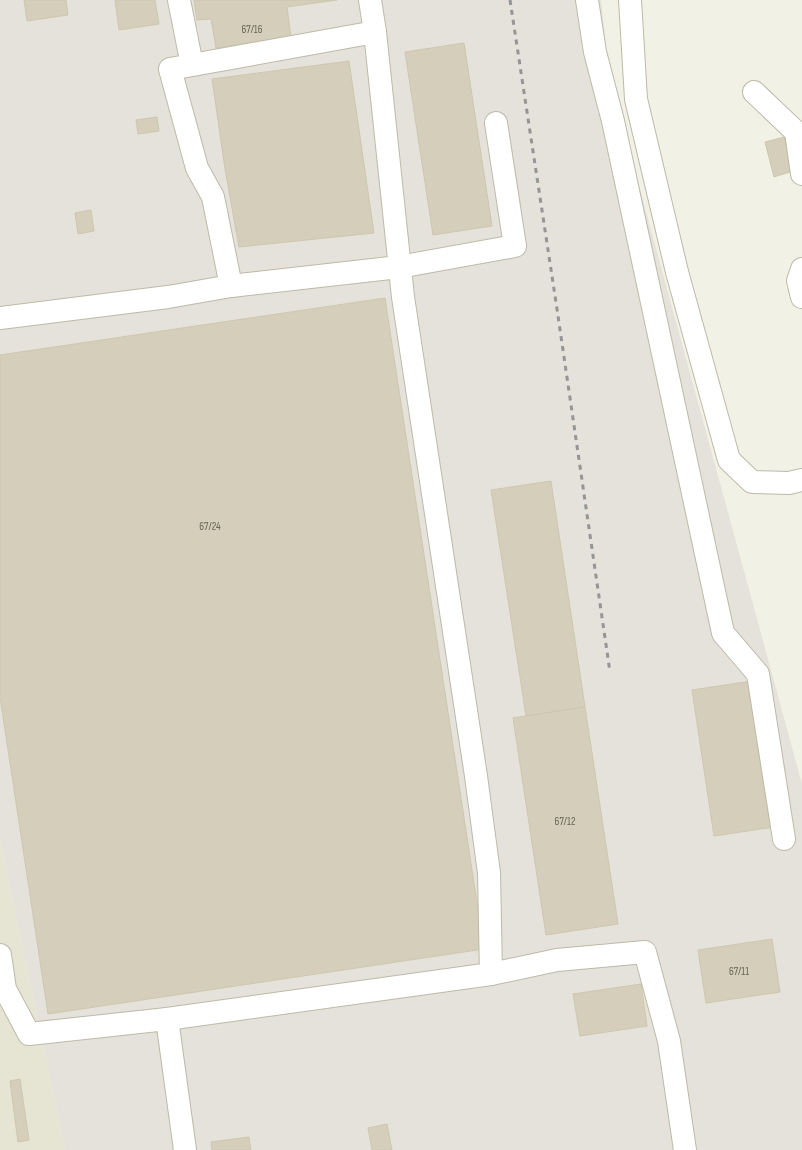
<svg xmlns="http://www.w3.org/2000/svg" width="802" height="1150" font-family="'Sofia Sans Condensed',sans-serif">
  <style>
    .residential { fill: #e6e4d3 }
    .industrial { fill: #e4e2da }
    .building { fill: #d4cebb; stroke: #cec7ae }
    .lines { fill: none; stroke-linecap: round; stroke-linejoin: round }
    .minor-casing { stroke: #bdbaa8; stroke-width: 24 }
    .minor { stroke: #fff; stroke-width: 22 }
    .rail { stroke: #959595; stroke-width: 3; stroke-dasharray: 5 5; stroke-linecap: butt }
    .labels { text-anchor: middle; stroke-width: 3; stroke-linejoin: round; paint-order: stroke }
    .number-label { font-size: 11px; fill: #696456 }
  </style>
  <rect width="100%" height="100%" fill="#f2f1e5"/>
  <path class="residential" d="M0 840 65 1150H0Z"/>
  <path class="industrial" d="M0 0H601L609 76 802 784V1150H65L0 840Z"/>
  <g class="building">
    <path d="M24 0H66L68 15 27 21Z"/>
    <path d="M115 0H155L159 24 119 30Z"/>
    <path d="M194 0H337L287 7 291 37 216 48 211 19 197 20Z"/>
    <path d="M464 43 492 226 433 235 405 52Z"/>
    <path d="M349 61 374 233 239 247 225 169 212 79Z"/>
    <path d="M157 117 159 131 138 134 136 120Z"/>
    <path d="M784 137 793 171 774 177 765 142Z"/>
    <path d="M91 210 94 231 78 234 75 213Z"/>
    <path d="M385 298 484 949 48 1014 0 697V355Z"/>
    <path d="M551 481 585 707 526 716 491 490Z"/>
    <path d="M752 681 774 827 714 836 692 690Z"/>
    <path d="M585 707 618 924 546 935 513 718Z"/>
    <path d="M772 939 780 992 706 1003 698 950Z"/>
    <path d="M641 984 647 1026 580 1036 573 994Z"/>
    <path d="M20 1079 29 1140 18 1142 10 1081Z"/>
    <path d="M387 1124 392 1150H372L368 1128Z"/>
    <path d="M249 1137 251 1150H212L211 1142Z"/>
  </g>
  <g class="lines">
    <defs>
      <g id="minor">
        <path d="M179 0 192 65"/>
        <path d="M587 0 595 52 613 121 723 633 758 674 784 839"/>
        <path d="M630 0 636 99 677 272 729 460 752 482 789 483 802 480"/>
        <path d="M754 92 796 132 802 174"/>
        <path d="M802 269 798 281 802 297"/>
        <path d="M231 286 213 197 197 168 170 69 375 32"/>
        <path d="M0 318 168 297 231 286 399 267 515 246 496 123"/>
        <path d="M0 955 5 989 29 1034 167 1019 491 974 489 873 476 776 403 297 375 32 370 0"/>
        <path d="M491 974 557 960 645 952 669 1041 685 1150"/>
        <path d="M167 1019 185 1150"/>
      </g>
    </defs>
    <use href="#minor" class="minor-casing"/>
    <use href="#minor" class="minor"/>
    <path class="rail" d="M510 0 557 309 610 672"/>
  </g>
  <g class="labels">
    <g class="number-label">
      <text x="252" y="33">67/16</text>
      <text x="210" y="530">67/24</text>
      <text x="565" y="825">67/12</text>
      <text x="739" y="975">67/11</text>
    </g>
  </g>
</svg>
